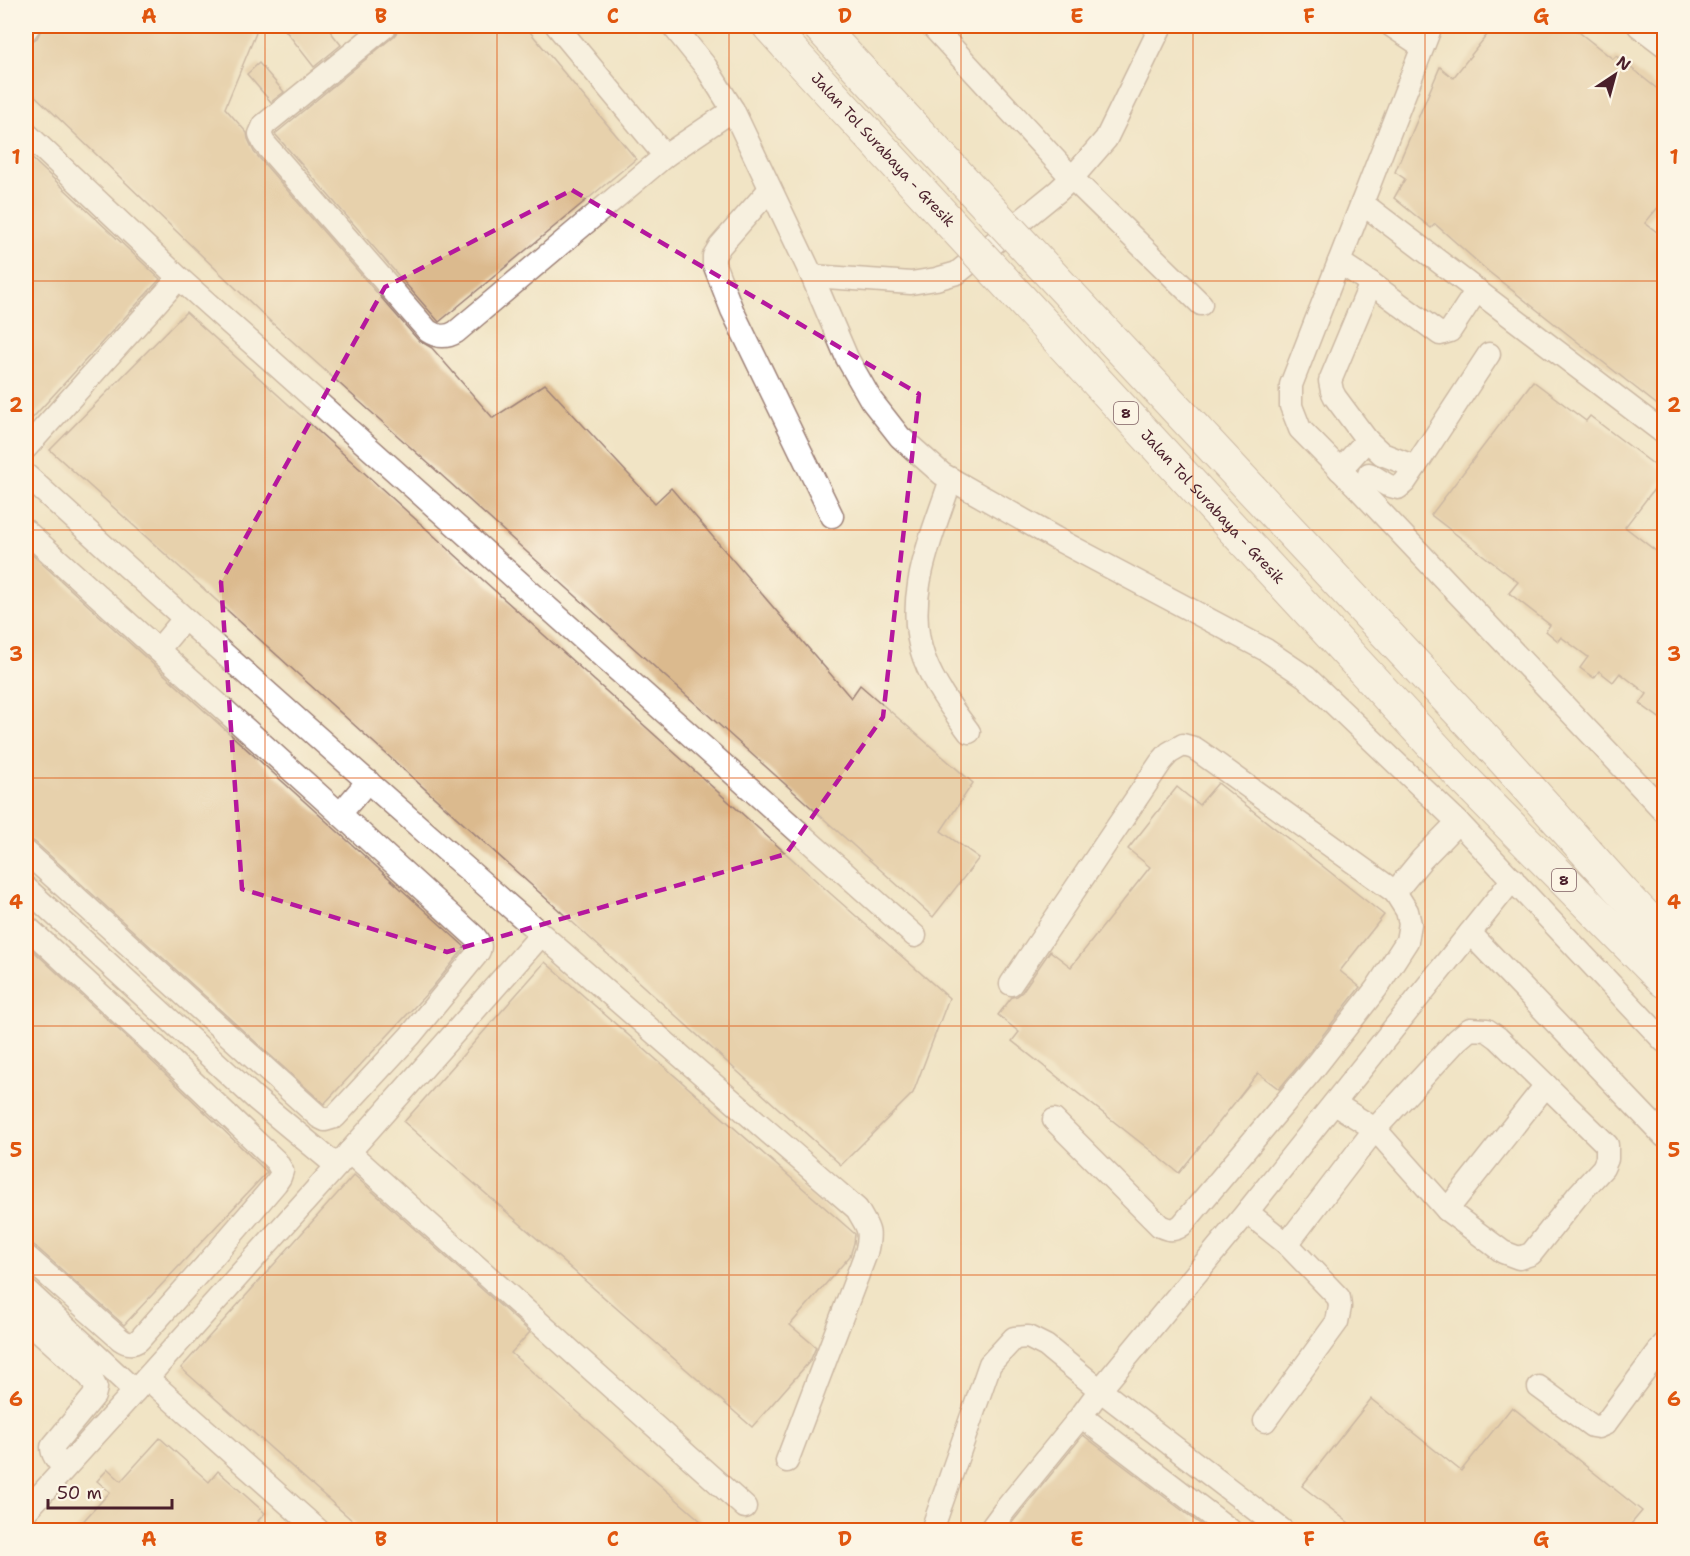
<svg xmlns="http://www.w3.org/2000/svg" width="1690" height="1556" font-family="'Shantell Sans',sans-serif">
  <style>
    .building { fill: #dbba8e }
    .lines { fill: none; stroke-linecap: round; stroke-linejoin: round }
    .minor-casing { stroke: #9e8278; stroke-width: 25 }
    .highway-casing { stroke: #9e8278; stroke-width: 35 }
    .minor { stroke: #fff; stroke-width: 22 }
    .highway { stroke: #fff; stroke-width: 33 }
    .highway-bridge-casing { stroke: #9e8278; stroke-width: 35; stroke-linecap: butt }
    .highway-bridge { stroke: #fff; stroke-width: 33 }
    .marked { fill: none; stroke: #b5179e; stroke-width: 4.5; stroke-dasharray: 12 8; stroke-linejoin: round }
    .grid { fill: none; stroke: #e0560e; stroke-width: 1.5; stroke-opacity: 0.55 }
    .labels { text-anchor: middle; stroke-width: 4.5; stroke-linejoin: round; paint-order: stroke }
    .shield { fill: #fcf5e5; stroke: #7f5f63; stroke-width: 1.5 }
    .shield-label { font-size: 14px; font-weight: bold; fill: #4a1f2b }
    .street-label { font-size: 15px; fill: #4a1f2b; stroke: #fcf5e5 }
    .neatline { fill: none; stroke: #e0560e; stroke-width: 2 }
    .grid-label { font-size: 20px; text-anchor: middle; font-weight: bold; fill: #e0560e }
  </style>
  <rect width="100%" height="100%" fill="#fcf5e5"/>
  <filter id="ink" filterUnits="userSpaceOnUse"><feTurbulence type="fractalNoise" baseFrequency=".0167" numOctaves="2"/><feDisplacementMap in="SourceGraphic" scale="12" xChannelSelector="R" yChannelSelector="G"/><feConvolveMatrix kernelMatrix="1 2 1 2 8 2 1 2 1" color-interpolation-filters="sRGB"/></filter>
  <filter id="wash" filterUnits="userSpaceOnUse"><feTurbulence type="fractalNoise" baseFrequency=".008" numOctaves="4" result="noise"/><feDisplacementMap in="SourceGraphic" scale="24" xChannelSelector="R" yChannelSelector="G"/><feGaussianBlur stdDeviation="1.35" result="paint"/><feColorMatrix in="noise" values="0 0 0 0 0 0 0 0 0 0 0 0 0 0 0 0 0 1.4 0 .05"/><feComposite in="paint" operator="in"/></filter>
  <g filter="url(#wash)">
    <rect width="100%" height="100%" fill="#f1e4c5"/>
    <g id="blocks">
      <g class="building">
        <path d="M43 26H248L256 33 225 108 247 133 248 139 254 152 418 340 432 348 493 418 545 384 655 503 671 488 851 698 860 685 973 783 941 831 979 858 933 917 271 322 26 87V45L37 38Z"/>
        <path d="M282 26H326L341 45 314 67Z"/>
        <path d="M399 26H525L636 159 439 322 275 134 394 36 398 31Z"/>
        <path d="M1494 26H1571L1613 59 1616 56 1665 95V199L1645 223 1665 238V411L1489 272 1435 224 1431 228 1394 198 1405 179 1395 172 1440 67 1453 78Z"/>
        <path d="M259 63 284 92 271 102 247 74Z"/>
        <path d="M26 153 160 279 26 425Z"/>
        <path d="M186 312 831 894 949 998 913 1093 841 1165 50 450Z"/>
        <path d="M1533 381 1586 421 1590 416 1665 473V475L1625 527 1665 558V722L1640 704 1647 694 1620 673 1613 682 1599 671 1594 678 1580 668 1588 657 1561 637 1558 641 1546 631 1550 625 1509 593 1518 582 1431 515Z"/>
        <path d="M26 549 465 947 431 989 324 1104 35 842 26 837Z"/>
        <path d="M1218 783 1384 915 1340 971 1360 987 1305 1058 1279 1089 1258 1073 1179 1173 1012 1041 1019 1032 998 1015 1012 997 1017 996 1022 992 1050 951 1071 967 1150 867 1128 849 1177 787 1199 805Z"/>
        <path d="M26 944 134 1044 267 1172 124 1325 26 1238Z"/>
        <path d="M545 962 855 1234 854 1243 850 1256 790 1325 816 1347 810 1361 752 1427 404 1122Z"/>
        <path d="M354 1175 530 1332 511 1353 711 1530H363L181 1368Z"/>
        <path d="M1371 1399 1461 1471 1512 1407 1642 1511 1626 1530H1358L1302 1486Z"/>
        <path d="M1083 1435 1208 1530H1006Z"/>
        <path d="M160 1438 209 1482 218 1471 265 1513 258 1521 270 1530H75L110 1492 97 1481 108 1469 121 1481Z"/>
      </g>
    </g>
  </g>
  <g filter="url(#ink)">
    <use href="#blocks" fill-opacity="0" stroke="#9e8278" stroke-width="1.5"/>
    <g class="lines">
      <defs>
        <g id="minor">
          <path d="M386 26 264 125 260 134 264 143 428 331C437 337 446 338 456 332L665 156 733 110"/>
          <path d="M557 26 665 156"/>
          <path d="M673 26 706 67 733 110 812 276 847 358 871 400 900 437 942 474 1055 538 1266 650 1306 677 1458 822 1664 1041"/>
          <path d="M932 26 1072 178 1201 304"/>
          <path d="M1392 26 1422 46"/>
          <path d="M1431 26 1291 385V406L1300 429 1358 488 1664 811"/>
          <path d="M1639 26 1664 45"/>
          <path d="M26 30 29 26"/>
          <path d="M26 133 179 278 915 936"/>
          <path d="M770 189 720 246 714 256V264L732 310 832 516"/>
          <path d="M1362 203 1664 433"/>
          <path d="M1339 262 1371 283 1440 334 1450 331 1477 290"/>
          <path d="M812 276 911 283 936 279 957 273 1058 191 1072 178 1106 139 1161 26"/>
          <path d="M1371 283 1330 381 1332 391 1335 397 1367 440 1382 454 1415 467 1489 354"/>
          <path d="M26 448 179 278"/>
          <path d="M1340 470 1367 440"/>
          <path d="M1369 474 1387 485 1398 488 1405 482 1415 467"/>
          <path d="M26 475C299 724 578 967 857 1209 868 1229 872 1229 866 1253L787 1461"/>
          <path d="M951 479C933 535 902 598 924 658 934 685 952 709 969 732"/>
          <path d="M26 531 340 814 475 937C480 943 482 947 477 954L410 1036 335 1117 325 1120 319 1117 26 852"/>
          <path d="M158 650 184 619"/>
          <path d="M340 814 368 781"/>
          <path d="M26 888 256 1099 337 1166"/>
          <path d="M26 926 143 1034 276 1161 282 1171 280 1177 276 1183 206 1265 139 1340C132 1345 127 1344 120 1339L26 1256"/>
          <path d="M1470 933 1664 1136"/>
          <path d="M1011 984 1161 762 1169 753 1183 745 1194 748 1200 752 1395 892"/>
          <path d="M1054 1120 1160 1226C1169 1230 1174 1231 1182 1225L1315 1067 1376 989 1407 941 1410 924 1407 911 1395 892 1422 859 1458 822"/>
          <path d="M349 1152 745 1507"/>
          <path d="M1447 1210 1546 1085"/>
          <path d="M1247 1212 1287 1244 1339 1298 1340 1307 1337 1322 1265 1421"/>
          <path d="M1287 1244 1375 1129 1447 1210 1503 1252 1519 1258 1531 1254 1578 1195 1603 1168 1607 1159V1145L1498 1038 1487 1030 1470 1029 1457 1040 1375 1129 1335 1104"/>
          <path d="M26 1290 135 1391"/>
          <path d="M26 1319 91 1378 96 1388 94 1396 52 1447C52 1456 59 1462 64 1468"/>
          <path d="M147 1378 318 1530"/>
          <path d="M1539 1387 1592 1426 1598 1427 1605 1424 1664 1344"/>
          <path d="M26 1511 135 1391 337 1166 541 935"/>
          <path d="M932 1530 990 1364 1014 1338 1028 1337 1046 1346 1100 1390 1247 1212 1513 879"/>
          <path d="M990 1530 1004 1511 1081 1416"/>
          <path d="M1230 1530 1081 1416 1100 1390 1282 1530"/>
        </g>
        <g id="highway">
          <path d="M769 26 788 47"/>
          <path d="M1495 750 1623 893 1664 936"/>
          <path d="M1464 779 1664 981"/>
        </g>
      </defs>
      <use href="#minor" class="minor-casing"/>
      <use href="#highway" class="highway-casing"/>
      <use href="#minor" class="minor"/>
      <use href="#highway" class="highway"/>
      <defs>
        <g id="highway-bridge">
          <path d="M819 26 1495 750"/>
          <path id="s1" d="M788 47 1464 779"/>
        </g>
      </defs>
      <use href="#highway-bridge" class="highway-bridge-casing"/>
      <use href="#highway-bridge" class="highway-bridge"/>
    </g>
  </g>
  <path d="M0 0H1690V1556H0ZM572 190 919 394 883 717 786 854 447 952 242 889 221 582 385 287Z" fill="#f1e4c5" fill-opacity=".55" fill-rule="evenodd"/>
  <path class="marked" d="M572 190 919 394 883 717 786 854 447 952 242 889 221 582 385 287Z"/>
  <path class="grid" d="M265 26V1530M497 26V1530M729 26V1530M961 26V1530M1193 26V1530M1425 26V1530M26 281H1664M26 530H1664M26 778H1664M26 1026H1664M26 1275H1664"/>
  <g class="labels">
    <g class="shield">
      <rect x="1114" y="402" width="24" height="22" rx="4.5"/>
      <rect x="1552" y="869" width="24" height="22" rx="4.5"/>
    </g>
    <g class="shield-label">
      <text x="1126" y="418">8</text>
      <text x="1564" y="885">8</text>
    </g>
    <g class="street-label">
      <text dy="5" stroke="none"><textPath href="#s1" startOffset="140">Jalan Tol Surabaya - Gresik</textPath></text>
      <text dy="5" stroke="none"><textPath href="#s1" startOffset="626">Jalan Tol Surabaya - Gresik</textPath></text>
    </g>
  </g>
  <rect width="1690" height="1556" fill="none" stroke="#fcf5e5" stroke-width="66"/>
  <g transform="translate(1615 75) rotate(36)" stroke="#fcf5e5" stroke-width="4.5" paint-order="stroke">
  <path d="M0-4.5L10 22L0 15L-10 22Z" fill="#4a1f2b"/>
  <text y="-9" font-size="16" font-weight="bold" text-anchor="middle" fill="#4a1f2b">N</text>
  </g>
  <path d="M48 1499v9h124v-9" fill="none" stroke="#4a1f2b" stroke-width="3"/>
  <text x="57" y="1499" font-size="18" fill="#4a1f2b" stroke="#fcf5e5" stroke-width="4.5" paint-order="stroke">50 m</text>
  <rect x="33" y="33" width="1624" height="1490" class="neatline"/>
  <g class="grid-label">
    <text x="149" y="23">A</text>
    <text x="381" y="23">B</text>
    <text x="613" y="23">C</text>
    <text x="845" y="23">D</text>
    <text x="1077" y="23">E</text>
    <text x="1309" y="23">F</text>
    <text x="1541" y="23">G</text>
    <text x="16" y="164">1</text>
    <text x="1674" y="164">1</text>
    <text x="16" y="412">2</text>
    <text x="1674" y="412">2</text>
    <text x="16" y="661">3</text>
    <text x="1674" y="661">3</text>
    <text x="16" y="909">4</text>
    <text x="1674" y="909">4</text>
    <text x="16" y="1157">5</text>
    <text x="1674" y="1157">5</text>
    <text x="16" y="1406">6</text>
    <text x="1674" y="1406">6</text>
    <text x="149" y="1546">A</text>
    <text x="381" y="1546">B</text>
    <text x="613" y="1546">C</text>
    <text x="845" y="1546">D</text>
    <text x="1077" y="1546">E</text>
    <text x="1309" y="1546">F</text>
    <text x="1541" y="1546">G</text>
  </g>
</svg>
